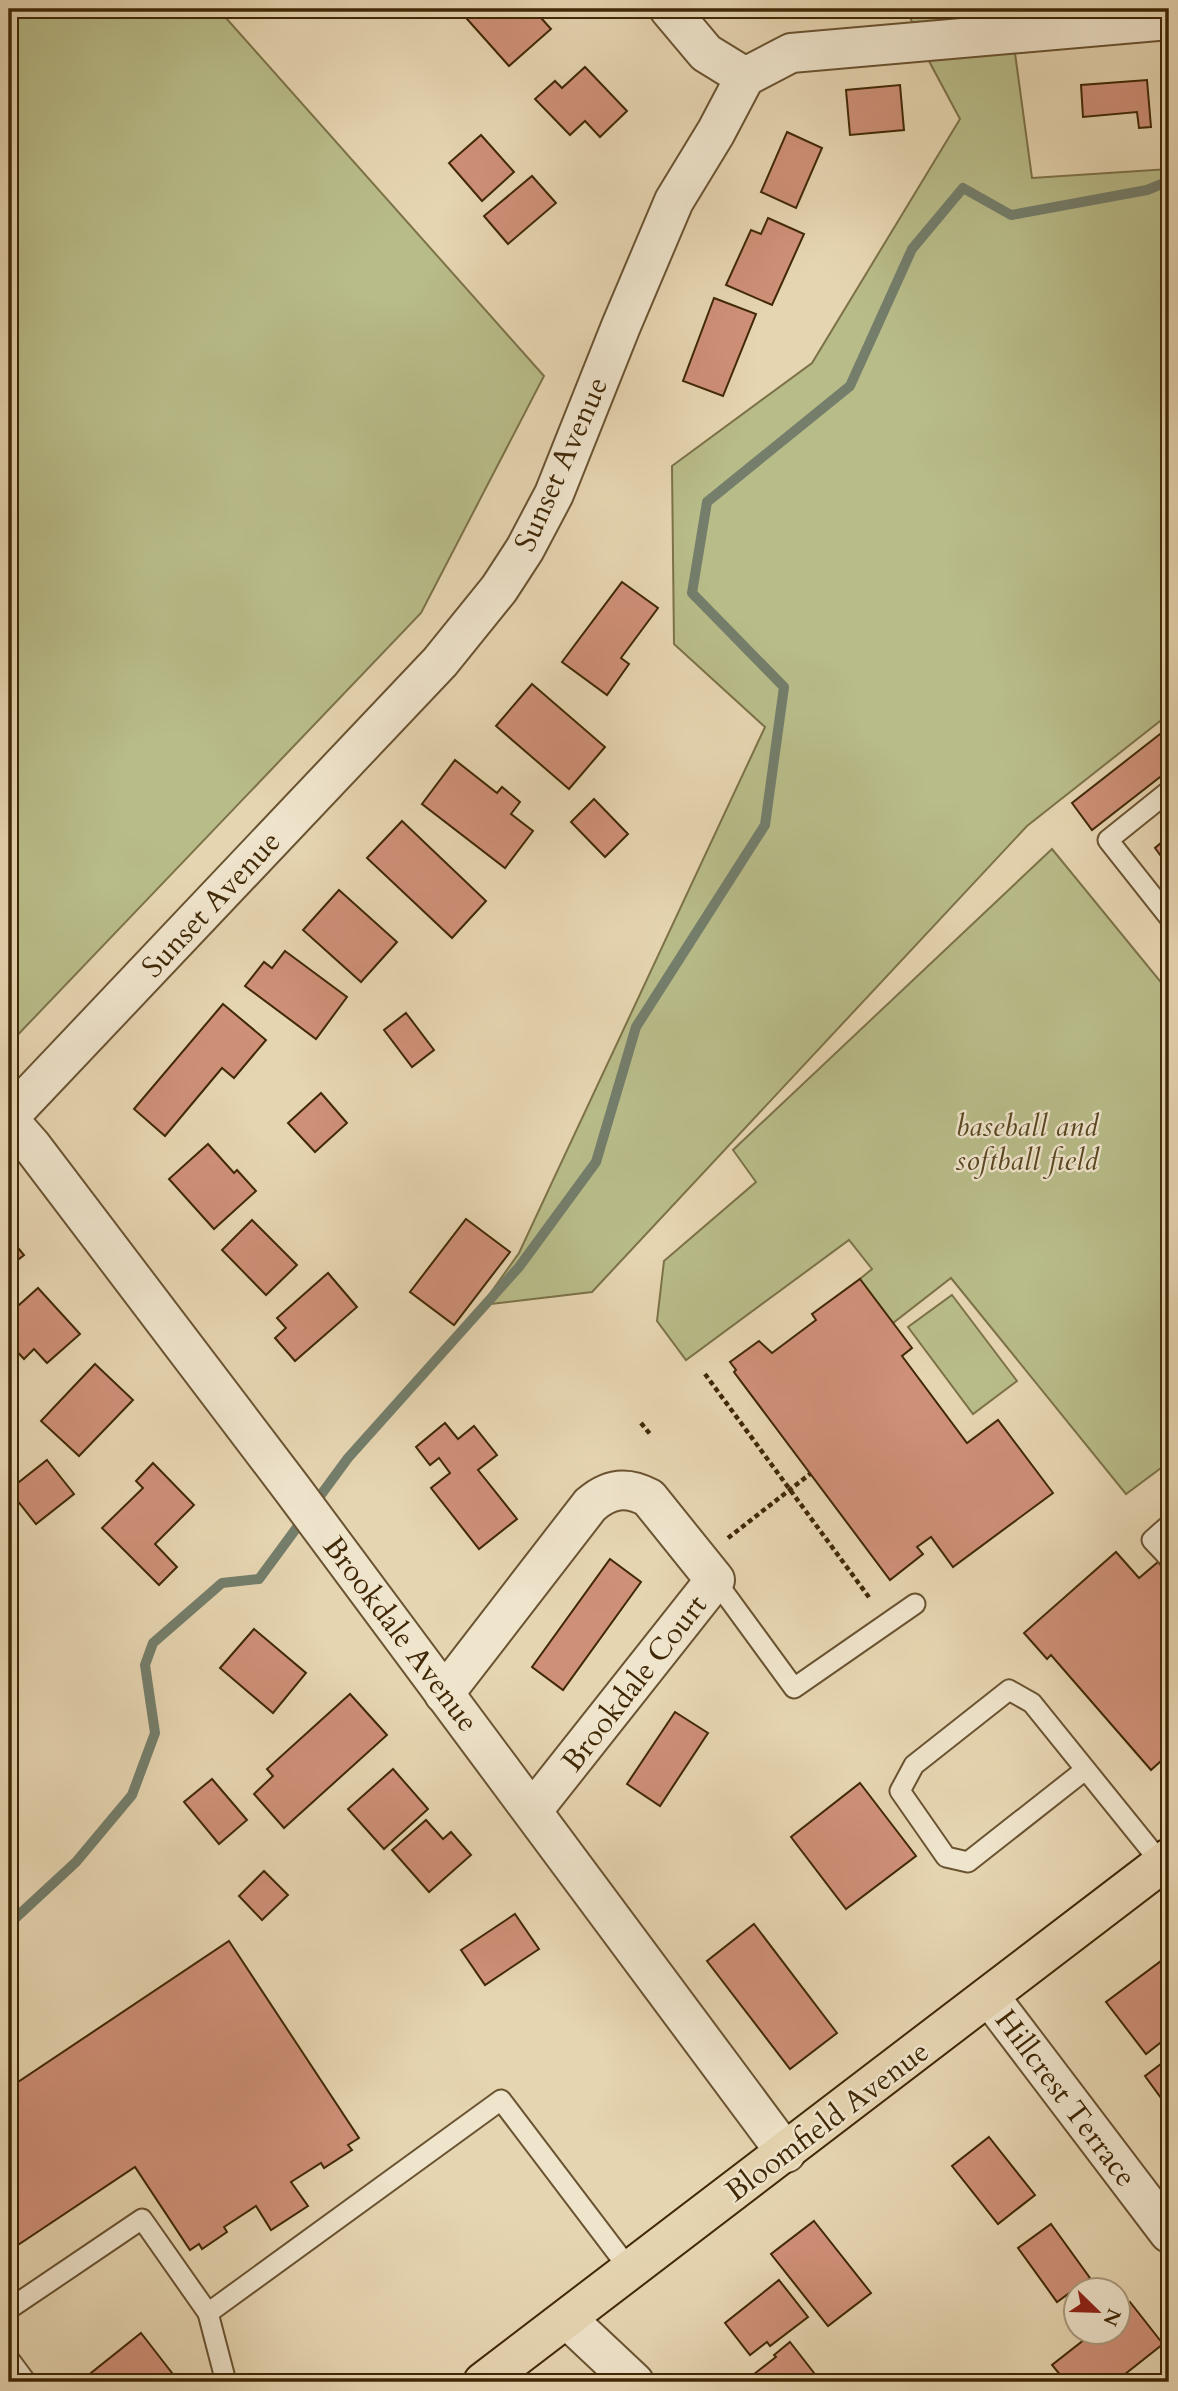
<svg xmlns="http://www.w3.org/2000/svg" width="1178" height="2391" font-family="Cardo,serif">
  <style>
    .green { fill: #b8bc89; stroke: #7c7248; stroke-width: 2 }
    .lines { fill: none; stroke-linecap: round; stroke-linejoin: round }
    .stream { stroke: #747e6b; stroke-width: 10 }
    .building { fill: #cf9078; stroke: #402806; stroke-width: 2 }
    .lane-casing { stroke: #6a5331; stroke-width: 23 }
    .street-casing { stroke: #6a5331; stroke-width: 42 }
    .primary-casing { stroke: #402806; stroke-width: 42 }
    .path { stroke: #402806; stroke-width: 4.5; stroke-dasharray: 5 3.5; stroke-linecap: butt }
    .lane { stroke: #efe4cc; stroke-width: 19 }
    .street { stroke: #efe4cc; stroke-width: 38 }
    .primary { stroke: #e6d5b1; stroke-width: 38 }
    .labels { text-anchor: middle; stroke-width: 5; stroke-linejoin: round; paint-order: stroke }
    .street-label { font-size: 30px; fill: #402806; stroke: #efe4cc }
    .park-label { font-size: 30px; font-style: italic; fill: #584620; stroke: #efe4cc }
  </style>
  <rect width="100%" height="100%" fill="#e6d5b1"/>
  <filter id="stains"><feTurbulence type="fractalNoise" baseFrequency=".00286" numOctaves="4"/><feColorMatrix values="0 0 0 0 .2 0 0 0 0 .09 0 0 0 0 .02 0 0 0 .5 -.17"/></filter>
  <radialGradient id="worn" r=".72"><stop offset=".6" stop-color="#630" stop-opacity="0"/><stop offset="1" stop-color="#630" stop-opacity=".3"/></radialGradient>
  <g class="green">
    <path d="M9 9H218L544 376 421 613 9 1044Z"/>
    <path d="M907 9H1009L1032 178 1169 169V714L1027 826 592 1292 482 1305 519 1253 765 727 674 644 672 466 812 363 960 119 922 48Z"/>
    <path d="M1052 849 1169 992V1462L1126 1494 951 1278 893 1323 860 1279 872 1269 849 1240 686 1360 657 1321 664 1261 756 1182 733 1150Z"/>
    <path d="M952 1295 1017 1381 973 1414 908 1327Z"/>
  </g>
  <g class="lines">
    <path class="stream" d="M9 1924 76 1862 132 1795 155 1733 145 1665 153 1643 222 1583 259 1579 348 1458 519 1267 596 1162 636 1027 765 825 784 687 692 593 707 502 850 386 912 249 963 188 1011 215 1147 190 1169 181"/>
  </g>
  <g class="building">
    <path d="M461 9H533L551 29 509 66 459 10Z"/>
    <path d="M585 67 627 111 600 137 585 121 570 135 535 99 555 81 562 88Z"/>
    <path d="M1147 80 1151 127 1139 128 1137 112 1083 117 1081 85Z"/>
    <path d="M900 85 904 130 850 135 846 90Z"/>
    <path d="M787 132 822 148 796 208 761 192Z"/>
    <path d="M481 135 514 172 482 201 449 163Z"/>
    <path d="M532 176 556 203 508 244 484 216Z"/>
    <path d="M768 218 804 234 772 305 726 285 751 230 761 234Z"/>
    <path d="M714 298 756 314 723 396 683 381Z"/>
    <path d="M622 582 658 608 621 658 629 664 607 695 562 662Z"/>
    <path d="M532 684 605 747 569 789 496 726Z"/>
    <path d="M1169 727V770L1092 830 1072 803Z"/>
    <path d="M455 760 497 793 502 787 520 802 511 814 533 831 505 868 422 804Z"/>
    <path d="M594 799 628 834 605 857 571 822Z"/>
    <path d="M402 821 486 901 452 938 367 858Z"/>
    <path d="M1169 836V867L1155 848Z"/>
    <path d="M339 890 397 942 361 982 303 930Z"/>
    <path d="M285 951 347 997 316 1039 245 986 264 962 272 968Z"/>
    <path d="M223 1004 266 1040 234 1078 222 1068 165 1136 134 1109Z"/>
    <path d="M406 1013 434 1050 412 1067 384 1030Z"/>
    <path d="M321 1093 347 1123 315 1152 288 1123Z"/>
    <path d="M208 1144 234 1173 237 1170 256 1191 214 1229 169 1179Z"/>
    <path d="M466 1219 510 1252 454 1325 410 1292Z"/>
    <path d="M252 1220 297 1265 266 1295 222 1250Z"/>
    <path d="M9 1237 24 1255 9 1267Z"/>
    <path d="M328 1273 357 1307 295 1361 275 1338 286 1328 277 1318Z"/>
    <path d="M860 1279 912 1348 902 1356 967 1443 998 1420 1053 1493 953 1567 931 1537 917 1547 923 1554 890 1580 734 1372 736 1370 730 1362 759 1341 772 1353 816 1320 812 1314Z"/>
    <path d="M38 1288 80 1334 47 1363 34 1349 24 1359 9 1343V1314Z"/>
    <path d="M95 1364 133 1400 79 1456 41 1421Z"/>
    <path d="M445 1423 458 1439 474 1426 497 1455 478 1470 517 1519 479 1549 431 1488 450 1473 439 1458 430 1465 416 1447Z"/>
    <path d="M47 1460 74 1494 36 1524 9 1490Z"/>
    <path d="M153 1463 194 1505 155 1544 177 1567 159 1585 102 1528 143 1488 136 1481Z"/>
    <path d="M1116 1552 1139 1578 1158 1562 1169 1576V1770L1161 1761 1151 1770 1051 1655 1047 1659 1024 1633Z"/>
    <path d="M610 1559 641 1582 563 1690 532 1667Z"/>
    <path d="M254 1629 306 1673 273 1713 220 1668Z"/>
    <path d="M350 1694 387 1735 284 1828 254 1794 273 1776 267 1769Z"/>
    <path d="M675 1712 708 1733 660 1806 627 1784Z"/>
    <path d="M393 1769 428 1809 384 1849 348 1809Z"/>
    <path d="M212 1779 247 1820 219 1844 184 1802Z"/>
    <path d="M860 1783 916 1856 846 1909 791 1837Z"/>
    <path d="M426 1820 443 1839 451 1832 471 1855 429 1892 392 1850Z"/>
    <path d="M264 1871 288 1895 262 1920 239 1896Z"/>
    <path d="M515 1914 539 1949 485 1985 461 1950Z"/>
    <path d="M754 1924 837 2033 790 2069 707 1961Z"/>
    <path d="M229 1941 359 2138 348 2145 352 2150 324 2168 321 2163 291 2182 308 2206 271 2230 256 2206 224 2227 227 2232 202 2249 199 2244 190 2250 135 2167 9 2251V2088Z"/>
    <path d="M1161 1961 1169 1972V2036L1146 2054 1106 2002Z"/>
    <path d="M1169 2058V2109L1145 2076Z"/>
    <path d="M989 2137 1035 2195 998 2224 952 2166Z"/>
    <path d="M814 2221 871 2293 828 2326 771 2254Z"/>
    <path d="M1051 2224 1090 2278 1057 2302 1018 2248Z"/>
    <path d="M779 2280 808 2317 770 2346 767 2342 750 2355 725 2323Z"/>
    <path d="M1130 2302 1163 2344 1115 2382H1066L1052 2365 1094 2332H1118V2312Z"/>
    <path d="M141 2333 179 2382H98L91 2373Z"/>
    <path d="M790 2342 821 2382H753L749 2378 776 2357 774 2355Z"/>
  </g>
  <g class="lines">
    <defs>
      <g id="lane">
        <path d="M1169 791 1108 840 1169 917"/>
        <path d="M1169 1525 1152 1540 1169 1558"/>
        <path d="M715 1580 794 1688 915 1604"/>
        <path d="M1085 1770 968 1862 946 1857 900 1791 914 1765 1009 1690 1032 1703 1162 1864"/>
        <path d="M9 2309 142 2219 208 2313"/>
        <path d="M9 2359 26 2382"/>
        <path d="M226 2382 208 2313 501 2100 630 2270"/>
      </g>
      <g id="street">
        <path d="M669 9 706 53 745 77"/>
        <path d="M9 1117 440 662 499 589 525 549 554 494 621 326 674 201 716 132 745 77 791 53 1169 20"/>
        <path d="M9 1120 31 1145 293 1490 786 2153"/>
        <path d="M444 1694 590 1505C609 1488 627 1486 649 1498L715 1580 533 1810"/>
        <path d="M989 1996 1169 2233"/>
        <path d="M567 2319 634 2382"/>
      </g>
      <path id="primary" d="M483 2382 1169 1858"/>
    </defs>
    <use href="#lane" class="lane-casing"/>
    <use href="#street" class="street-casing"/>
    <use href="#primary" class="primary-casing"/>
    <g class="path">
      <path d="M705 1374 871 1600"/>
      <path d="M641 1423 650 1434"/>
      <path d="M728 1538 810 1474"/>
    </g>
    <use href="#lane" class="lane"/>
    <use href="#street" class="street"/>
    <use href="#primary" class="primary"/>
  </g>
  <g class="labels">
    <g class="street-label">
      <text transform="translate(561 464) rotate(-66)" y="10">Sunset Avenue</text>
      <text transform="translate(211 904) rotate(-47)" y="10">Sunset Avenue</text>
      <text transform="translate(401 1634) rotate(53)" y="10">Brookdale Avenue</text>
      <text transform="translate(634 1683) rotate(-52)" y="10">Brookdale Court</text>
      <text transform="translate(1066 2098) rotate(53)" y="10">Hillcrest Terrace</text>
      <text transform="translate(827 2121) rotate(-37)" y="10">Bloomfield Avenue</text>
    </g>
    <g class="park-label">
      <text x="1027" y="1136">baseball and<tspan x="1027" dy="34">softball field</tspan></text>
    </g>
  </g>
  <rect width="1178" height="2391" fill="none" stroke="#e6d5b1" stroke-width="35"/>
  <rect x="10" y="10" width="1157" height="2370" fill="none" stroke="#402806" stroke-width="3.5"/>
  <rect x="18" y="18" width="1143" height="2356" fill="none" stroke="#402806" stroke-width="2"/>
  <g transform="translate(1097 2311) rotate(113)"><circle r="33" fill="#efe4cc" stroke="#a9997d" stroke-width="2"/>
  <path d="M0-5L12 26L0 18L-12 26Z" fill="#8f2418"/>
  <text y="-10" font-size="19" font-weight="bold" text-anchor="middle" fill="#402806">N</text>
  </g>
  <rect width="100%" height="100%" filter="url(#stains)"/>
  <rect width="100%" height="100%" fill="url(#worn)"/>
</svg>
